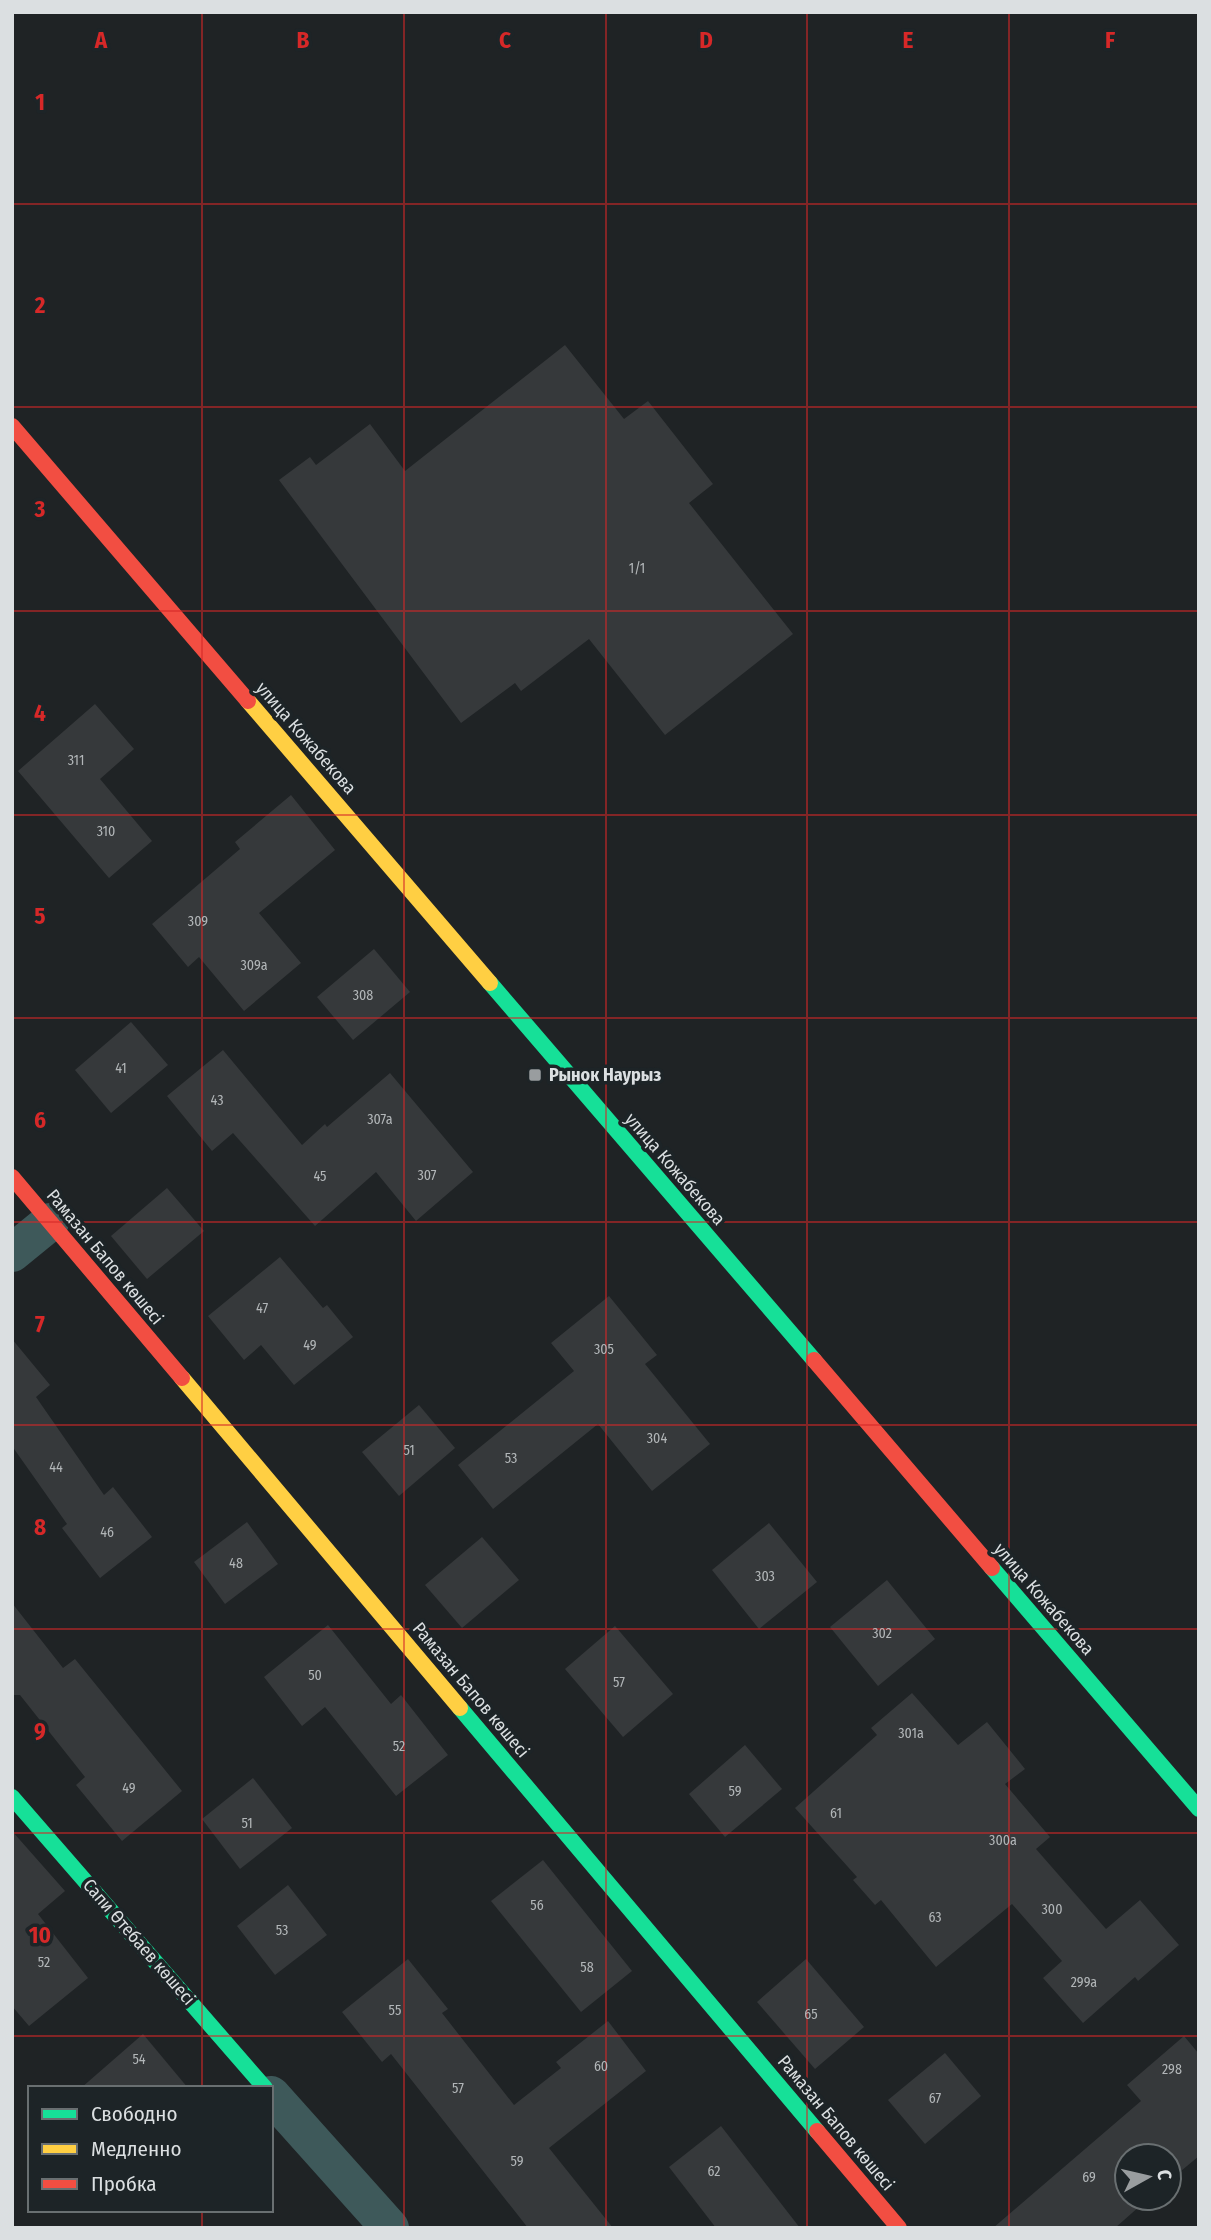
<svg xmlns="http://www.w3.org/2000/svg" width="1211" height="2240" font-family="'Fira Sans Condensed',sans-serif">
  <style>
    .building { fill: #36393b }
    .lines { fill: none; stroke-linecap: round; stroke-linejoin: round }
    .street { stroke: #3e595a; stroke-width: 38 }
    .fast { stroke: #16e098; stroke-width: 16 }
    .slow { stroke: #ffcf43; stroke-width: 16 }
    .jam { stroke: #f24e42; stroke-width: 16 }
    .grid { fill: none; stroke: #d62828; stroke-width: 2; stroke-opacity: 0.55 }
    .poi-dot { fill: #999d9f; stroke: #1d2427; stroke-width: 2.5 }
    .labels { text-anchor: middle; stroke-width: 7; stroke-linejoin: round; paint-order: stroke }
    .number-label { font-size: 14px; fill: #b2b6b8 }
    .street-label { font-size: 18px; fill: #dbdfe1; stroke: #1d2427 }
    .poi-label { font-size: 18px; font-weight: bold; fill: #dbdfe1; stroke: #1d2427; text-anchor: start }
    .grid-label { font-size: 23px; text-anchor: middle; font-weight: bold; fill: #d62828; stroke: #1d2427; stroke-width: 7; stroke-linejoin: round; paint-order: stroke }
  </style>
  <rect width="100%" height="100%" fill="#1f2325"/>
  <g class="building">
    <path d="M565 345 624 419 648 401 713 484 689 503 793 634 665 735 589 639 521 691 515 683 461 723 279 480 310 457 316 465 370 424 405 471Z"/>
    <path d="M95 704 134 749 100 779 152 841 109 878 18 771Z"/>
    <path d="M291 795 335 850 259 913 301 963 244 1011 199 957 188 967 152 924 240 849 235 842Z"/>
    <path d="M374 949 410 992 353 1040 317 997Z"/>
    <path d="M131 1022 168 1065 111 1113 75 1070Z"/>
    <path d="M223 1050 302 1145 325 1124 327 1127 390 1073 473 1172 416 1221 376 1172 315 1226 233 1133 212 1151 167 1096Z"/>
    <path d="M167 1188 204 1231 147 1279 111 1236Z"/>
    <path d="M280 1257 323 1308 327 1305 353 1337 294 1385 261 1345 244 1360 208 1316Z"/>
    <path d="M609 1296 657 1355 645 1364 710 1444 652 1491 598 1424 493 1509 458 1465 574 1371 551 1343Z"/>
    <path d="M12 1339 50 1385 36 1397 104 1495 113 1487 152 1537 100 1578 62 1528 67 1524 12 1446Z"/>
    <path d="M419 1405 455 1448 399 1496 362 1452Z"/>
    <path d="M247 1522 278 1564 225 1604 194 1562Z"/>
    <path d="M769 1523 817 1582 759 1629 712 1570Z"/>
    <path d="M482 1537 519 1580 462 1628 425 1585Z"/>
    <path d="M887 1580 935 1639 878 1686 830 1627Z"/>
    <path d="M12 1603 63 1668 75 1659 182 1791 122 1841 76 1785 85 1777 20 1695H12Z"/>
    <path d="M328 1625 391 1704 401 1695 448 1755 396 1796 325 1707 302 1726 264 1677Z"/>
    <path d="M615 1626 673 1694 623 1737 565 1669Z"/>
    <path d="M912 1693 958 1745 987 1722 1025 1769 1005 1784 1050 1837 1036 1849 1106 1929 1140 1900 1179 1945 1138 1981 1135 1977 1083 2023 1043 1978 1062 1961 1012 1904 936 1967 881 1900 875 1905 853 1880 857 1877 795 1808 877 1735 871 1728Z"/>
    <path d="M745 1745 782 1789 725 1837 689 1794Z"/>
    <path d="M253 1778 292 1828 240 1869 202 1819Z"/>
    <path d="M12 1831 65 1891 38 1914 88 1978 29 2026 12 2006Z"/>
    <path d="M543 1860 632 1971 581 2012 491 1901Z"/>
    <path d="M288 1885 327 1935 275 1975 237 1926Z"/>
    <path d="M408 1959 448 2009 442 2013 514 2105 561 2068 556 2062 608 2021 646 2071 549 2148 613 2228H528L391 2054 382 2062 342 2012Z"/>
    <path d="M806 1959 864 2027 815 2069 757 2002Z"/>
    <path d="M143 2034 188 2088H81Z"/>
    <path d="M1184 2036 1199 2054V2156L1169 2181V2156H1127V2198H1149L1115 2228H993L1141 2101 1127 2085Z"/>
    <path d="M945 2053 981 2096 925 2144 888 2100Z"/>
    <path d="M721 2126 800 2228H716L669 2167Z"/>
  </g>
  <g class="lines">
    <g class="street">
      <path d="M12 1253 50 1222"/>
      <path d="M271 2095 390 2228"/>
    </g>
    <g class="fast">
      <path d="M490 983 814 1360"/>
      <path d="M992 1568 1199 1809"/>
      <path d="M460 1708 817 2131"/>
      <path d="M12 1797 265 2088"/>
    </g>
    <g class="slow">
      <path d="M248 701 490 983"/>
      <path d="M182 1378 460 1708"/>
    </g>
    <g class="jam">
      <path d="M12 426 248 701"/>
      <path d="M12 1177 182 1378"/>
      <path d="M814 1360 992 1568"/>
      <path d="M817 2131 899 2228"/>
    </g>
  </g>
  <path class="grid" d="M202 12V2088M404 12V2228M606 12V2228M807 12V2228M1009 12V2228M12 204H1199M12 407H1199M12 611H1199M12 815H1199M12 1018H1199M12 1222H1199M12 1425H1199M12 1629H1199M12 1833H1199M12 2036H1199M202 2210V2228"/>
  <rect class="poi-dot" x="528" y="1068" width="14" height="14" rx="3.5"/>
  <g class="labels">
    <g class="number-label">
      <text x="637" y="573">1/1</text>
      <text x="76" y="765">311</text>
      <text x="106" y="836">310</text>
      <text x="198" y="926">309</text>
      <text x="254" y="970">309а</text>
      <text x="363" y="1000">308</text>
      <text x="121" y="1073">41</text>
      <text x="217" y="1105">43</text>
      <text x="380" y="1124">307а</text>
      <text x="427" y="1180">307</text>
      <text x="320" y="1181">45</text>
      <text x="262" y="1313">47</text>
      <text x="310" y="1350">49</text>
      <text x="604" y="1354">305</text>
      <text x="657" y="1443">304</text>
      <text x="409" y="1455">51</text>
      <text x="511" y="1463">53</text>
      <text x="56" y="1472">44</text>
      <text x="107" y="1537">46</text>
      <text x="236" y="1568">48</text>
      <text x="765" y="1581">303</text>
      <text x="882" y="1638">302</text>
      <text x="315" y="1680">50</text>
      <text x="619" y="1687">57</text>
      <text x="911" y="1738">301а</text>
      <text x="399" y="1751">52</text>
      <text x="129" y="1793">49</text>
      <text x="735" y="1796">59</text>
      <text x="836" y="1818">61</text>
      <text x="247" y="1828">51</text>
      <text x="1003" y="1845">300а</text>
      <text x="537" y="1910">56</text>
      <text x="1052" y="1914">300</text>
      <text x="935" y="1922">63</text>
      <text x="282" y="1935">53</text>
      <text x="44" y="1967">52</text>
      <text x="587" y="1972">58</text>
      <text x="1084" y="1987">299а</text>
      <text x="395" y="2015">55</text>
      <text x="811" y="2019">65</text>
      <text x="139" y="2064">54</text>
      <text x="601" y="2071">60</text>
      <text x="1172" y="2074">298</text>
      <text x="458" y="2093">57</text>
      <text x="935" y="2103">67</text>
      <text x="517" y="2166">59</text>
      <text x="714" y="2176">62</text>
      <text x="1089" y="2182">69</text>
    </g>
    <g class="street-label">
      <text transform="translate(306 738) rotate(49)" y="6">улица Кожабекова</text>
      <text transform="translate(675 1169) rotate(49)" y="6">улица Кожабекова</text>
      <text transform="translate(105 1257) rotate(50)" y="6">Рамазан Бапов көшесі</text>
      <text transform="translate(1044 1599) rotate(49)" y="6">улица Кожабекова</text>
      <text transform="translate(471 1690) rotate(50)" y="6">Рамазан Бапов көшесі</text>
      <text transform="translate(139 1942) rotate(49)" y="6">Сапи Өтебаев көшесі</text>
      <text transform="translate(836 2123) rotate(50)" y="6">Рамазан Бапов көшесі</text>
    </g>
    <g class="poi-label">
      <text x="549" y="1081">Рынок Наурыз</text>
    </g>
  </g>
  <g class="grid-label">
    <text x="101" y="48">A</text>
    <text x="303" y="48">B</text>
    <text x="505" y="48">C</text>
    <text x="706" y="48">D</text>
    <text x="908" y="48">E</text>
    <text x="1110" y="48">F</text>
    <text x="40" y="110">1</text>
    <text x="40" y="313">2</text>
    <text x="40" y="517">3</text>
    <text x="40" y="721">4</text>
    <text x="40" y="924">5</text>
    <text x="40" y="1128">6</text>
    <text x="40" y="1332">7</text>
    <text x="40" y="1535">8</text>
    <text x="40" y="1739">9</text>
    <text x="40" y="1943">10</text>
  </g>
  <rect width="1211" height="2240" fill="none" stroke="#dbdfe1" stroke-width="28"/>
  <rect x="28" y="2086" width="245" height="126" fill="#1d2427" stroke="#696f71" stroke-width="2"/>
  <rect x="42" y="2109" width="35" height="10" fill="#16e098" stroke="#696f71" stroke-width="2"/>
  <text x="91" y="2121" font-size="21" fill="#dbdfe1">Свободно</text>
  <rect x="42" y="2144" width="35" height="10" fill="#ffcf43" stroke="#696f71" stroke-width="2"/>
  <text x="91" y="2156" font-size="21" fill="#dbdfe1">Медленно</text>
  <rect x="42" y="2179" width="35" height="10" fill="#f24e42" stroke="#696f71" stroke-width="2"/>
  <text x="91" y="2191" font-size="21" fill="#dbdfe1">Пробка</text>
  <g transform="translate(1148 2177) rotate(82)"><circle r="33" fill="#1d2427" stroke="#696f71" stroke-width="2"/>
  <path d="M0-5L12 26L0 18L-12 26Z" fill="#999d9f"/>
  <text y="-10" font-size="19" font-weight="bold" text-anchor="middle" fill="#dbdfe1">С</text>
  </g>
</svg>
